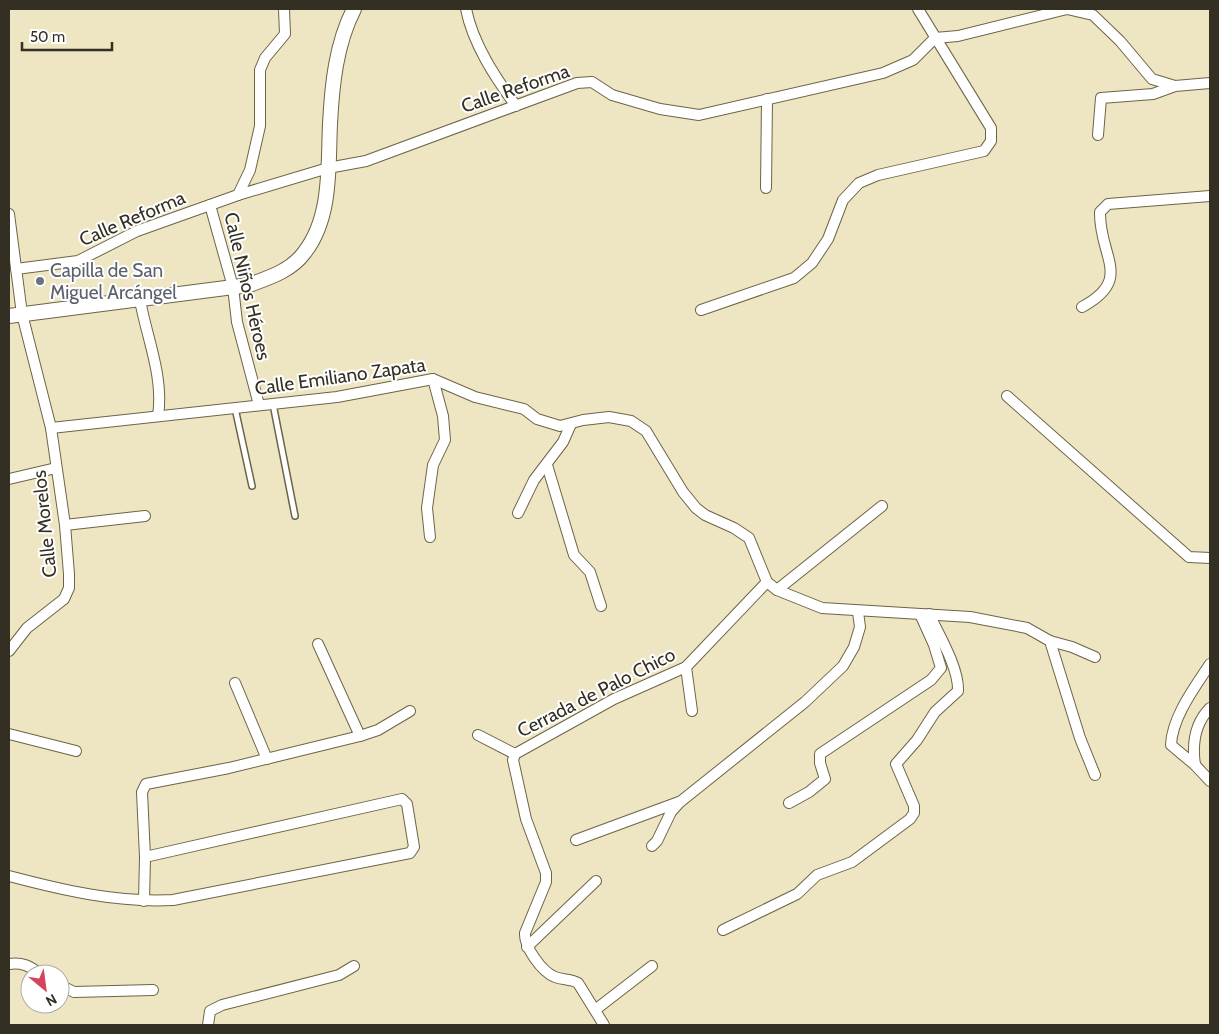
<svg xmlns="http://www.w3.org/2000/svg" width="1219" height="1034" viewBox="0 0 1219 1034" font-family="Cabin,sans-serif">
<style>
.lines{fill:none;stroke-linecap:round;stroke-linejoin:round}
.service-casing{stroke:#6c6446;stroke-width:8}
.minor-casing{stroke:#6c6446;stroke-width:12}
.secondary-casing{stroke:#6c6446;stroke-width:16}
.service{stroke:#fff;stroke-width:5}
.minor{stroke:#fff;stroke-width:10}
.secondary{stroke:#fff;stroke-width:14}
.worship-dot{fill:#6b7280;stroke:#fff;stroke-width:2}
.labels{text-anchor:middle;stroke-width:4;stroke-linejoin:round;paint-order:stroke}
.street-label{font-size:19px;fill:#332f22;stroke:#fff}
.worship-label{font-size:19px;fill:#5b616d;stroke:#fff;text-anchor:start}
</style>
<rect width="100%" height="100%" fill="#eee5c3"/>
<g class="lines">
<g class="service-casing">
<g id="service">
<polyline points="273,404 295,516"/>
<polyline points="235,408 252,486"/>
</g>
</g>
<g class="minor-casing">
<g id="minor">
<path d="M 466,9 C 473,44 495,77 516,106"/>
<polyline points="1098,135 1101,98 1153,94 1175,86 1210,83"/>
<polyline points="766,188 767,99"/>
<polyline points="238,195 250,170 260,126 260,70 265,58 285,34 284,9"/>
<polyline points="210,205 233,287 237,322 259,405"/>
<polyline points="9,214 22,314 51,428 65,525 69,574 69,588 64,599 27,628 9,651"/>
<polyline points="16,269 78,261 137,231 238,195 328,168 366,161 577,83 592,82 612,95 660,109 699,115 883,73 913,60 935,38 958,36 1067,9 1093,15 1120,41 1152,79 1175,86"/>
<path d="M 140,300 C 147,339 164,377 158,416"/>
<path d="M 1082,307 C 1134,279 1099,257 1100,212 L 1108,204 L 1210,196"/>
<polyline points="701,310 794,278 812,263 828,239 843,200 859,183 878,175 984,151 991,141 991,128 918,9"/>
<polyline points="1007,396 1189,557 1210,558"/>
<polyline points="51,428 337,397 433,379 475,397 524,409 537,419 560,426 583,420 609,417 631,421 646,431 683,492 696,508 705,515 734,528 749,538 767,582 777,590 822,608 970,617 1027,628 1050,641 1080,738 1095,775"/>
<polyline points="547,465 574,555 590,572 601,606"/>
<polyline points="9,479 56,468"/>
<polyline points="518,513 534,480 563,442 571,424"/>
<polyline points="65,525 145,516"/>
<polyline points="430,537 427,508 433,465 445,440 443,416 433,379"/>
<polyline points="777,590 882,506"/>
<polyline points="1050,641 1072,647 1095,657"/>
<polyline points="318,644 360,736"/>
<path d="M 1210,664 C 1195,687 1172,717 1171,745 L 1195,765 L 1210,781"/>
<polyline points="686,667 692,711"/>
<polyline points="235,683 267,759"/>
<polyline points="9,734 76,751"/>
<polyline points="478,735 515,754"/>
<path d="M 1195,765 C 1192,744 1195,723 1210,708"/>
<polyline points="789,803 809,792 825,779 820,763 820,754 931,680 941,668 934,645 920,614"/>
<polyline points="576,840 679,802"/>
<polyline points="652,846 657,841 671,812 680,802 805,702 843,666 854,647 860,627 858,612"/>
<path d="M 9,876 C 62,890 117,903 173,900 L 410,853 L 414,847 L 407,804 L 402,799 L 145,857"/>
<polyline points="144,901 145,857 142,792 146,784 229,768 360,736 378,730 410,711"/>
<path d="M 723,930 L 797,894 L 817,875 L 852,862 L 910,819 L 914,813 L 914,806 L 896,764 L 917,740 L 935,712 L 958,691 C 959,668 939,635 929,614"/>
<polyline points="527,947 596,881"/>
<path d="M 9,964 C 22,962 30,966 40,974"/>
<polyline points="60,985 74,992 153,990"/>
<polyline points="595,1010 652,966"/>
<polyline points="208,1025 210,1011 222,1005 339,975 354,966"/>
<path d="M 604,1025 L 578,983 C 571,979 563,980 555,977 C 542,972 524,947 525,933 L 546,882 L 546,873 L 526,819 L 513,760 L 515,754 L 614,699 L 686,667 L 767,582"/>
</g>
</g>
<g class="secondary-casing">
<path id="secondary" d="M 9,316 L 249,285 C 268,278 291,271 304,253 C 332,218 328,166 330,124 C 332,85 336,44 354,9"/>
</g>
<use href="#service" class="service"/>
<use href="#minor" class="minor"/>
<use href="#secondary" class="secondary"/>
</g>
<circle class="worship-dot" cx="40" cy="281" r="5"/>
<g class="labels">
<g class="street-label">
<text transform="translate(515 88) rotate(-19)" y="7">Calle Reforma</text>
<text transform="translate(132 218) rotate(-23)" y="7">Calle Reforma</text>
<text transform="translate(248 286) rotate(77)" y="7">Calle Niños Héroes</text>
<text transform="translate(340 376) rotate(-8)" y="7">Calle Emiliano Zapata</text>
<text transform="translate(44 524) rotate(-96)" y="7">Calle Morelos</text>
<text transform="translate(596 692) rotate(-27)" y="7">Cerrada de Palo Chico</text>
</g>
<g class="worship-label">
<text x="50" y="277">Capilla de San<tspan x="50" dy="22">Miguel Arcángel</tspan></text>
</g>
</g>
<rect width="1219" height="1034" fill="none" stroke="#332f22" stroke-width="20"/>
<g transform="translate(45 989) rotate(151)"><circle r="24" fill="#ffffff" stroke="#adaca7"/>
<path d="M0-4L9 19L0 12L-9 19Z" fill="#d4445f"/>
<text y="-8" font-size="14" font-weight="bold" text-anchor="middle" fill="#332f22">N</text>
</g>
<path d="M22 42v8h90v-8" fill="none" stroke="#332f22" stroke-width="2.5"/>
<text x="30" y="42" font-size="15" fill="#332f22" stroke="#ffffff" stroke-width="4" paint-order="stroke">50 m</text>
</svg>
